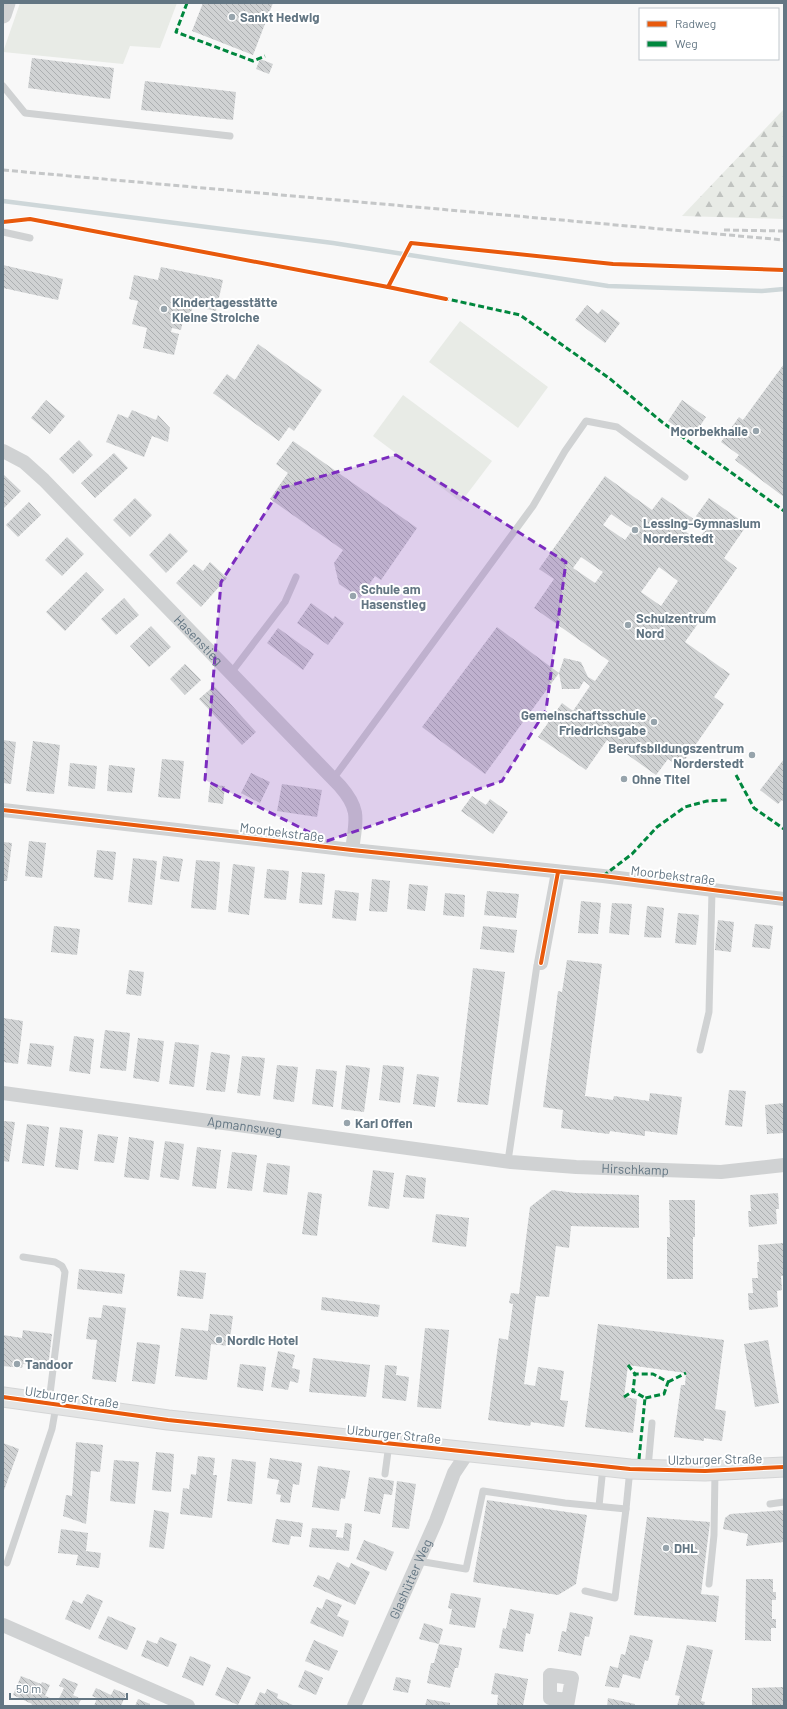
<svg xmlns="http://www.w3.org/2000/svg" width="787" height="1709" viewBox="0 0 787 1709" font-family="Barlow,sans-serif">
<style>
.green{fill:#e8ebe6}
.forest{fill:url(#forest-firs)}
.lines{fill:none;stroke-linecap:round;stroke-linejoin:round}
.stream{stroke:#ced7d9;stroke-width:4.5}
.building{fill:url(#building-back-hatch);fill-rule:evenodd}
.secondary-casing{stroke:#d4d5d6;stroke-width:21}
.service{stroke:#d0d2d3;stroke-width:7}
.minor{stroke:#d0d2d3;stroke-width:14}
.tertiary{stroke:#d0d2d3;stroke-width:17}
.secondary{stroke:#e3e4e4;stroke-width:19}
.rail{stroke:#c5c7c8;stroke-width:3;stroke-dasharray:6 3;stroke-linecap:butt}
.quiet{stroke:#00873e;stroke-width:3;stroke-dasharray:6 3;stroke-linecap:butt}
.cycleway-casing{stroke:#fff;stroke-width:6}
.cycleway{stroke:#e8590c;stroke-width:4}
.marked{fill:#7b2cbf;fill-opacity:0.2;stroke:#7b2cbf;stroke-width:3;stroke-dasharray:8 5;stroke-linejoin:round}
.poi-dot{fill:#97a4ac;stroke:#fff;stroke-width:1.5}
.labels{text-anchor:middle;stroke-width:4;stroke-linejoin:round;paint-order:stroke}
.poi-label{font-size:13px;font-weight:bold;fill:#637683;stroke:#fff;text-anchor:start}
.street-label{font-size:13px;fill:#637683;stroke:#fff}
</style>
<defs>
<pattern id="forest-firs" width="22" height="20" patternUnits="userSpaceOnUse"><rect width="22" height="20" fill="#e8ebe6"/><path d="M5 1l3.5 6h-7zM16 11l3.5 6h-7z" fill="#c0c3c0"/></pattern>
<pattern id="building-back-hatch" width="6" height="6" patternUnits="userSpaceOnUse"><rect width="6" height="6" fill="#d0d2d3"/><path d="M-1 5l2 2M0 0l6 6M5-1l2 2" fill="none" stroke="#acafb1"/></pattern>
</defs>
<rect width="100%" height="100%" fill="#f8f8f8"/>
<g class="green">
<polygon points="20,3 177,3 160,48 130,46 123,64 3,52"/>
<polygon points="460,321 548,387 518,428 429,362"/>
<polygon points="403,395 492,461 461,502 373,436"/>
</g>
<polygon class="forest" points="784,109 784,219 682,216"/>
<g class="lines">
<polyline class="stream" points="3,201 333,243 608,286 762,291 784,289"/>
</g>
<g class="building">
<polygon points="203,3 273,3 253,55 192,31"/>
<polygon points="32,58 114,68 110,99 28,88"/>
<polygon points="260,59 273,64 269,74 256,69"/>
<polygon points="145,81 236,92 233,120 141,110"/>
<polygon points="3,265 63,279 58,300 3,288"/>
<polygon points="161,267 223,280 216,311 193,306 189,322 183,320 181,330 172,328 171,332 179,334 174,355 143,348 147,328 132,324 138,301 129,299 134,275 158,280"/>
<polygon points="587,305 598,314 602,309 620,323 605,343 575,320"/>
<polygon points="258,344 322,390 294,431 289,427 279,441 213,393 227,374 235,380"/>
<polygon points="784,364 784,497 735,460 739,455 721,442 739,417 743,420"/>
<polygon points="46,400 65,416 50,434 31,418"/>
<polygon points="682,400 706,417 692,438 668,421"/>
<polygon points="132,410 156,420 158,415 170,428 168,442 152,436 144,457 106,442 118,414 128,418"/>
<polygon points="79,440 93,455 73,474 59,459"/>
<polygon points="293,441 417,528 381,580 375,576 360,598 339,584 334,563 343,550 270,499 288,473 276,464"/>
<polygon points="114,453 128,468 95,498 81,483"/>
<polygon points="3,474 21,491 3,509"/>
<path d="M 605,476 L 652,510 L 662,497 L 695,520 L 686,532 L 698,540 L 709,525 L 696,516 L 709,498 L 747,525 L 724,558 L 737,568 L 685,642 L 730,674 L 714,697 L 724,704 L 680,767 L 668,759 L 656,775 L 607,740 L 586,770 L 538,737 L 562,703 L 573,711 L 590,686 L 584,681 L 579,689 L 562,689 L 559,673 L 564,658 L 581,662 L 588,677 L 595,681 L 609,661 L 534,608 L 554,579 L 539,569 ZM 611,514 L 633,529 L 625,540 L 603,525 ZM 581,557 L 603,572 L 595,583 L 573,568 ZM 659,567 L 678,581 L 661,606 L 641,592 Z"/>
<polygon points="135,498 152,515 130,537 113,520"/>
<polygon points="29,502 41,515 18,537 6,525"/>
<polygon points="170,533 188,551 166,573 149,555"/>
<polygon points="67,537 84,554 62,576 45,560"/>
<polygon points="210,562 227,578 201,607 176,583 194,564 203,571"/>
<polygon points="86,572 104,590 65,631 46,612"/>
<polygon points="124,598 139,615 116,635 101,619"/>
<polygon points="311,603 333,619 335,616 344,623 328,645 297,623"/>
<polygon points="151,626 171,647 149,667 130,646"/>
<polygon points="497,627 559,673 485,774 422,727"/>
<polygon points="278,628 314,654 303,670 267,643"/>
<polygon points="185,664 201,680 185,695 170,679"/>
<polygon points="214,686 256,732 242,745 199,699"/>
<polygon points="3,740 16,742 11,784 3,783"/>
<polygon points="33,741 60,745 54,794 26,791"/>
<polygon points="162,759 184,761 180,799 158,797"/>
<polygon points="784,759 784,802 782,800 778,804 760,790"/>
<polygon points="70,763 97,766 95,789 68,786"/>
<polygon points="109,765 135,768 132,793 107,791"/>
<polygon points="251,773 270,782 260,803 241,793"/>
<polygon points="282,784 322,790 317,817 277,811"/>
<polygon points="210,785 225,786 223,804 208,802"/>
<polygon points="472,796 486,805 490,799 508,812 493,834 461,811"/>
<polygon points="29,841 46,843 42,878 25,876"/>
<polygon points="3,842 12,843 7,881 3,881"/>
<polygon points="97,850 116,852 113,880 94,877"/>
<polygon points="163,856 183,859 179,882 160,879"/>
<polygon points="133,858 157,861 152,905 128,902"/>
<polygon points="196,860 220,862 216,910 191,908"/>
<polygon points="233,864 255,867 249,915 228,912"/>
<polygon points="267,869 289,871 286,900 264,898"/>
<polygon points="302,872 325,874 322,905 299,903"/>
<polygon points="372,879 390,881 387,912 369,911"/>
<polygon points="409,884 428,886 425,911 407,909"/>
<polygon points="335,890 359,893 356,921 332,918"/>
<polygon points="487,891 519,894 516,918 484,915"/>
<polygon points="445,893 465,895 464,917 443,915"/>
<polygon points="581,901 601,903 598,934 578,933"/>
<polygon points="612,903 632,904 629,935 609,933"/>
<polygon points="647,906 664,908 661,938 644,937"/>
<polygon points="678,913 699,915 696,945 675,943"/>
<polygon points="718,920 734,922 731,952 715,950"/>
<polygon points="755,924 773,926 770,949 752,947"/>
<polygon points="54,926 80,929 77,955 51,952"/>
<polygon points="483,926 517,930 514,953 480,949"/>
<polygon points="567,960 602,964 585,1096 613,1100 614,1096 649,1101 650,1093 682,1097 677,1135 645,1131 645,1136 610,1131 609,1134 561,1128 563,1110 543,1107 558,991 562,992"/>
<polygon points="473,968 505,972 488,1105 457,1102"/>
<polygon points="129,970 144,972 141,996 126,994"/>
<polygon points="3,1018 23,1021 18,1064 3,1062"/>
<polygon points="105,1030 130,1033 126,1071 100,1068"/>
<polygon points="74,1036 94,1039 90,1074 69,1071"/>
<polygon points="138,1038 164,1041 159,1082 133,1078"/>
<polygon points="175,1042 199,1045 194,1087 169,1084"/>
<polygon points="30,1043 54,1046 51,1067 27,1064"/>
<polygon points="211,1052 230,1055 225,1092 206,1090"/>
<polygon points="242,1056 265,1058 260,1096 237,1093"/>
<polygon points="277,1065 298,1067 294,1102 273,1099"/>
<polygon points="346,1065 370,1068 364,1112 341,1109"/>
<polygon points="383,1065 404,1067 400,1103 379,1100"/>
<polygon points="316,1069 337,1071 333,1107 312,1104"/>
<polygon points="417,1074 439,1077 435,1107 413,1104"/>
<polygon points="729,1090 746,1091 742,1127 725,1125"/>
<polygon points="784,1103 784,1133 767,1134 765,1105"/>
<polygon points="3,1121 15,1122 9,1162 3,1161"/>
<polygon points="27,1124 49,1127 44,1166 22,1163"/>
<polygon points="60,1127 83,1130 78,1170 55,1167"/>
<polygon points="98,1134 118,1137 114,1163 94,1161"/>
<polygon points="129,1137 154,1141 149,1180 124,1177"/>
<polygon points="165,1141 184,1144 179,1180 160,1177"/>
<polygon points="197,1147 221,1150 216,1189 192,1186"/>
<polygon points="232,1152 257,1155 252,1191 227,1188"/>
<polygon points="267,1163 290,1166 287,1195 263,1192"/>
<polygon points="373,1170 394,1173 389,1209 368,1206"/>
<polygon points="406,1175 426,1178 424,1199 403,1197"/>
<polygon points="552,1190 575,1193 639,1195 639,1228 571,1226 569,1248 556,1246 549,1297 536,1296 524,1384 535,1386 538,1367 564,1371 560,1400 568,1401 564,1427 531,1422 530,1426 488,1420 499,1338 508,1340 513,1304 509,1303 511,1293 519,1294 530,1207"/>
<polygon points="308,1192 322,1194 317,1236 302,1234"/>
<polygon points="778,1193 779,1209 776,1209 777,1224 749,1227 748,1211 751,1211 750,1195"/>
<polygon points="669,1200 695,1200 695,1237 693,1237 693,1279 667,1279 667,1237 670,1237"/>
<polygon points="436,1214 469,1218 466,1247 432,1242"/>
<polygon points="784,1243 784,1276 781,1276 782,1290 777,1291 778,1307 749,1310 748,1293 753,1293 752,1278 758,1278 757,1262 759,1262 758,1245"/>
<polygon points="79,1269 125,1274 122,1294 77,1289"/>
<polygon points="180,1270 206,1273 203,1299 177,1296"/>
<polygon points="322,1297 380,1305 378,1317 321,1310"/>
<polygon points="103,1305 126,1308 116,1382 92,1379 97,1340 86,1339 89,1317 101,1318"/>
<polygon points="210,1314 233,1316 229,1346 211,1344 207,1380 175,1376 181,1328 208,1331"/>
<polygon points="598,1324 724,1340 715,1409 726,1411 722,1441 704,1438 704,1441 674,1437 681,1385 685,1385 686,1373 628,1365 624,1397 637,1399 633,1433 585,1427"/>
<polygon points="425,1328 449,1330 441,1409 417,1407"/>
<polygon points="23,1330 52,1334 48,1367 23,1364 22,1368 3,1366 3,1335 22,1338"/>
<polygon points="768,1340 779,1403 755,1407 744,1344"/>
<polygon points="137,1342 160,1345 155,1384 132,1381"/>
<polygon points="278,1351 295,1355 292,1368 300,1370 298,1383 290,1381 288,1390 271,1387"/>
<polygon points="313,1358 370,1365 366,1397 309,1392"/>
<polygon points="240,1364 266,1367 263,1391 237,1387"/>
<polygon points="385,1365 397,1366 396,1375 409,1377 406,1401 382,1398"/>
<polygon points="76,1442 103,1445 100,1472 91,1471 86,1524 63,1516 66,1495 72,1496"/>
<polygon points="3,1443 19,1449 3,1493"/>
<polygon points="156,1452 174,1454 171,1492 152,1490"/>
<polygon points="198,1456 215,1458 213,1475 217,1475 212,1518 180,1514 183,1488 189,1489 191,1474 196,1475"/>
<polygon points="270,1458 302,1463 299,1485 293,1484 290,1503 280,1502 281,1495 276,1494 279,1480 267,1478"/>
<polygon points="232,1459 256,1462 252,1504 227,1501"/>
<polygon points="114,1460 139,1462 135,1504 110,1501"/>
<polygon points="318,1466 350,1471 345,1499 341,1498 339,1511 312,1507"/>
<polygon points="369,1477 394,1481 392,1495 384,1494 380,1514 364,1511"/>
<polygon points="397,1481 416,1484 409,1529 392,1527"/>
<polygon points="487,1500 587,1515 576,1584 558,1595 473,1582"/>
<polygon points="154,1510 169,1513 164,1549 149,1547"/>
<polygon points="784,1510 784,1542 746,1546 748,1534 723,1529 725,1518 730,1514"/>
<polygon points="647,1517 710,1522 701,1594 719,1596 716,1622 634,1615"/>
<polygon points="276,1519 303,1523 301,1537 291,1536 289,1545 272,1542"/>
<polygon points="345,1523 352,1524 349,1551 309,1547 312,1528 337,1530 336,1537 343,1538"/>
<polygon points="61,1529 88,1533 86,1551 101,1553 99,1568 76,1565 78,1555 58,1553"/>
<polygon points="364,1540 394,1552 386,1571 356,1559"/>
<polygon points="337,1562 349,1568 351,1563 370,1572 355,1605 313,1586 318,1575 329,1580"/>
<polygon points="746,1579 773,1579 773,1592 776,1592 776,1600 772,1600 772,1619 776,1619 776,1628 771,1628 771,1641 745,1640"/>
<polygon points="451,1593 481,1598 475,1628 449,1624 452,1609 448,1608"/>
<polygon points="87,1594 103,1601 90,1630 65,1619 73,1600 82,1604"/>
<polygon points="326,1599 342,1605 337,1616 349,1621 343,1637 310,1623 317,1607 322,1609"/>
<polygon points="510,1609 534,1614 530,1634 526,1633 523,1652 499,1648 503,1628 506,1629"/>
<polygon points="570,1612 593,1617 589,1637 585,1636 581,1656 558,1651 562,1631 566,1632"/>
<polygon points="108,1616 136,1628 127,1650 98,1638"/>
<polygon points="424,1623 443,1629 439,1644 462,1648 458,1668 455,1668 450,1688 427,1683 431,1663 434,1663 439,1644 419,1639"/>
<polygon points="630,1635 653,1640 648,1661 645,1660 640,1679 623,1674 619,1688 605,1686 610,1666 618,1668 621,1654 625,1655"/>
<polygon points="160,1637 177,1644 168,1667 141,1656 147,1640 157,1644"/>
<polygon points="314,1640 338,1651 329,1671 305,1661"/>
<polygon points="687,1645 713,1650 701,1701 705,1702 704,1706 677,1706 680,1696 675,1695"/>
<polygon points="190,1656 211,1665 203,1686 182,1677"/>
<polygon points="227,1667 251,1677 238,1705 215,1695"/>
<polygon points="305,1670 323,1678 316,1695 298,1687"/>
<polygon points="495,1673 528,1679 523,1706 497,1706 498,1695 491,1694"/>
<polygon points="21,1676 41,1684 42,1682 50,1685 45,1696 58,1701 64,1688 59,1686 63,1678 78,1684 73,1695 81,1699 78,1706 31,1706 32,1704 13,1695"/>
<polygon points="396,1677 411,1680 408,1693 393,1690"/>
<polygon points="784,1687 784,1706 752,1706 752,1688"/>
<polygon points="96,1688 111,1695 114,1689 126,1694 121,1706 94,1706 97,1698 92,1696"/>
<polygon points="267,1689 278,1694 277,1698 295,1706 254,1706 260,1692 265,1694"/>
<polygon points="608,1698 635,1704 635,1706 607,1706"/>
<polygon points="138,1699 150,1704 150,1706 135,1706"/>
<polygon points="427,1699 450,1703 450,1706 425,1706"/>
</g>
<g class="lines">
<g class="secondary-casing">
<polyline id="secondary" points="3,1397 168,1420 630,1469 705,1471 784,1467"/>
</g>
<g class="service">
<polyline points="3,86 25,113 230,136"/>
<polyline points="3,232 30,238"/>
<polyline points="231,673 285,602 296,577"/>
<polyline points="333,779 533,506 565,451 586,421 617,427 685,477"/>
<polyline points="700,1050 709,1012 712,891"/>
<polyline points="508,1161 537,965 541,963"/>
<polyline points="23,1257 55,1262 62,1266 65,1272 49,1402"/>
<polyline points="648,1468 652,1423"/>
<polyline points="385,1474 389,1444"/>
<polyline points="770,1504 784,1502"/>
<polyline points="599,1506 603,1467"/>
<polyline points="418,1561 466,1569 483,1491 565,1503 626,1509 630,1469"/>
<polyline points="7,1563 52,1429 56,1406"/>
<polyline points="709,1584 714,1535 715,1472"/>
<polyline points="585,1591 615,1598 626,1509"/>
</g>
<g class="minor">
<path id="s1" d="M 3,451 L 24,462 L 44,480 L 340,786 C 361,810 356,820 352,850"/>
<polyline points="3,810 352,850 603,876 784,899"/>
<polyline points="541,963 558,872"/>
<path id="s2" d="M 3,1093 L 511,1162 L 576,1167 L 721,1172 L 784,1165"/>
<polyline points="3,1625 188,1706"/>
<path id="s3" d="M 354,1706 L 436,1521 L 454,1473 L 468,1452"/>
<polyline points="567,1706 572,1678 550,1675 550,1698 568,1700"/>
</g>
<polyline class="tertiary" points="3,15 7,3"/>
<use href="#secondary" class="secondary"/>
<g class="rail">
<polyline points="3,170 784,240"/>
<polyline points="724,230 784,231"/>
</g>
<g class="quiet">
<polyline points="187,3 176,32 253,61 265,56"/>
<polyline points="443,298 520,315 609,378 662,422 784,511"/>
<polyline points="736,775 754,808 784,829"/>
<polyline points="603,876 632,854 657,827 685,807 707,801 727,800"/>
<polyline points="628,1365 635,1374"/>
<polyline points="668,1382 686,1373"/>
<polyline points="624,1397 633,1391"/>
<polyline points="639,1459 645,1398 633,1391 635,1374 653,1374 668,1382 664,1394 645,1398"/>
</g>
<g class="cycleway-casing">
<g id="cycleway">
<polyline points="3,222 30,219 388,287 446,299"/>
<polyline points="388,287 411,243 613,264 784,270"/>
<polyline points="3,810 352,850 603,876 784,899"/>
<polyline points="541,963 558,872"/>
<polyline points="3,1397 168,1420 630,1469 705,1471 784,1467"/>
</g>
</g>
<use href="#cycleway" class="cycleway"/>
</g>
<path class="marked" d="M 396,455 L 566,562 L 546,710 L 502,781 L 327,841 L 205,780 L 221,582 L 281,488 Z"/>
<g class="poi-dot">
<circle cx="232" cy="17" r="4"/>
<circle cx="164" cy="309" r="4"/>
<circle cx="756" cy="431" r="4"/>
<circle cx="635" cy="530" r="4"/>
<circle cx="353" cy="596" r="4"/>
<circle cx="628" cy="625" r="4"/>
<circle cx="654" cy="722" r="4"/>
<circle cx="752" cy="755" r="4"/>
<circle cx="624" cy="779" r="4"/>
<circle cx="347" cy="1123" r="4"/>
<circle cx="219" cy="1340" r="4"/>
<circle cx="17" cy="1364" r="4"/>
<circle cx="666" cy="1548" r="4"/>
</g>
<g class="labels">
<g class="poi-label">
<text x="240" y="22">Sankt Hedwig</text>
<text x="172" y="307">Kindertagesstätte<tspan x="172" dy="15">Kleine Strolche</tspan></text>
<text x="748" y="436" text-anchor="end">Moorbekhalle</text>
<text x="643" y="528">Lessing-Gymnasium<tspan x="643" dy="15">Norderstedt</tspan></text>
<text x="361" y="594">Schule am<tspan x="361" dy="15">Hasenstieg</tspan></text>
<text x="636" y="623">Schulzentrum<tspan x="636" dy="15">Nord</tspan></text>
<text x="646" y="720" text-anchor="end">Gemeinschaftsschule<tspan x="646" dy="15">Friedrichsgabe</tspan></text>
<text x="744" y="753" text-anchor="end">Berufsbildungszentrum<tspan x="744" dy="15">Norderstedt</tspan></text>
<text x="632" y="784">Ohne Titel</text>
<text x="355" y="1128">Karl Offen</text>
<text x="227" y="1345">Nordic Hotel</text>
<text x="25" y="1369">Tandoor</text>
<text x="674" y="1553">DHL</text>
</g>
<g class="street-label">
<text dy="5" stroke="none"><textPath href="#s1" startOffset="273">Hasenstieg</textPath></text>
<text transform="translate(282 832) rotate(7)" y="5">Moorbekstraße</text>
<text transform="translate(673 875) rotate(7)" y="5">Moorbekstraße</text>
<text dy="5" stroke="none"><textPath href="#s2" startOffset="244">Apmannsweg</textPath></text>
<text dy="5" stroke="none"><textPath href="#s2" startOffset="637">Hirschkamp</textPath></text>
<text transform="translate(72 1397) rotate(8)" y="5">Ulzburger Straße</text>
<text transform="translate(394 1434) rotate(6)" y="5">Ulzburger Straße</text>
<text transform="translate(715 1459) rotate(-1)" y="5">Ulzburger Straße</text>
<text dy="5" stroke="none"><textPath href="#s3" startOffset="139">Glashütter Weg</textPath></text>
</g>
</g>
<rect width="787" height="1709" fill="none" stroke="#637683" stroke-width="8"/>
<rect x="639" y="8" width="140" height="52" fill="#ffffff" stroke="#c1c8cd"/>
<rect x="647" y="21" width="20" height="6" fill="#e8590c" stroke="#c1c8cd"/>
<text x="675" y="28" font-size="12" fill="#637683">Radweg</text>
<rect x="647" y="41" width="20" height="6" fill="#00873e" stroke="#c1c8cd"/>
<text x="675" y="48" font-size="12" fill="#637683">Weg</text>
<path d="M10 1693v6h117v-6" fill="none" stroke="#637683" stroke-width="2"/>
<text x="16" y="1693" font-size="12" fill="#637683" stroke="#ffffff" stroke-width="3" paint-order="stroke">50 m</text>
</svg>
